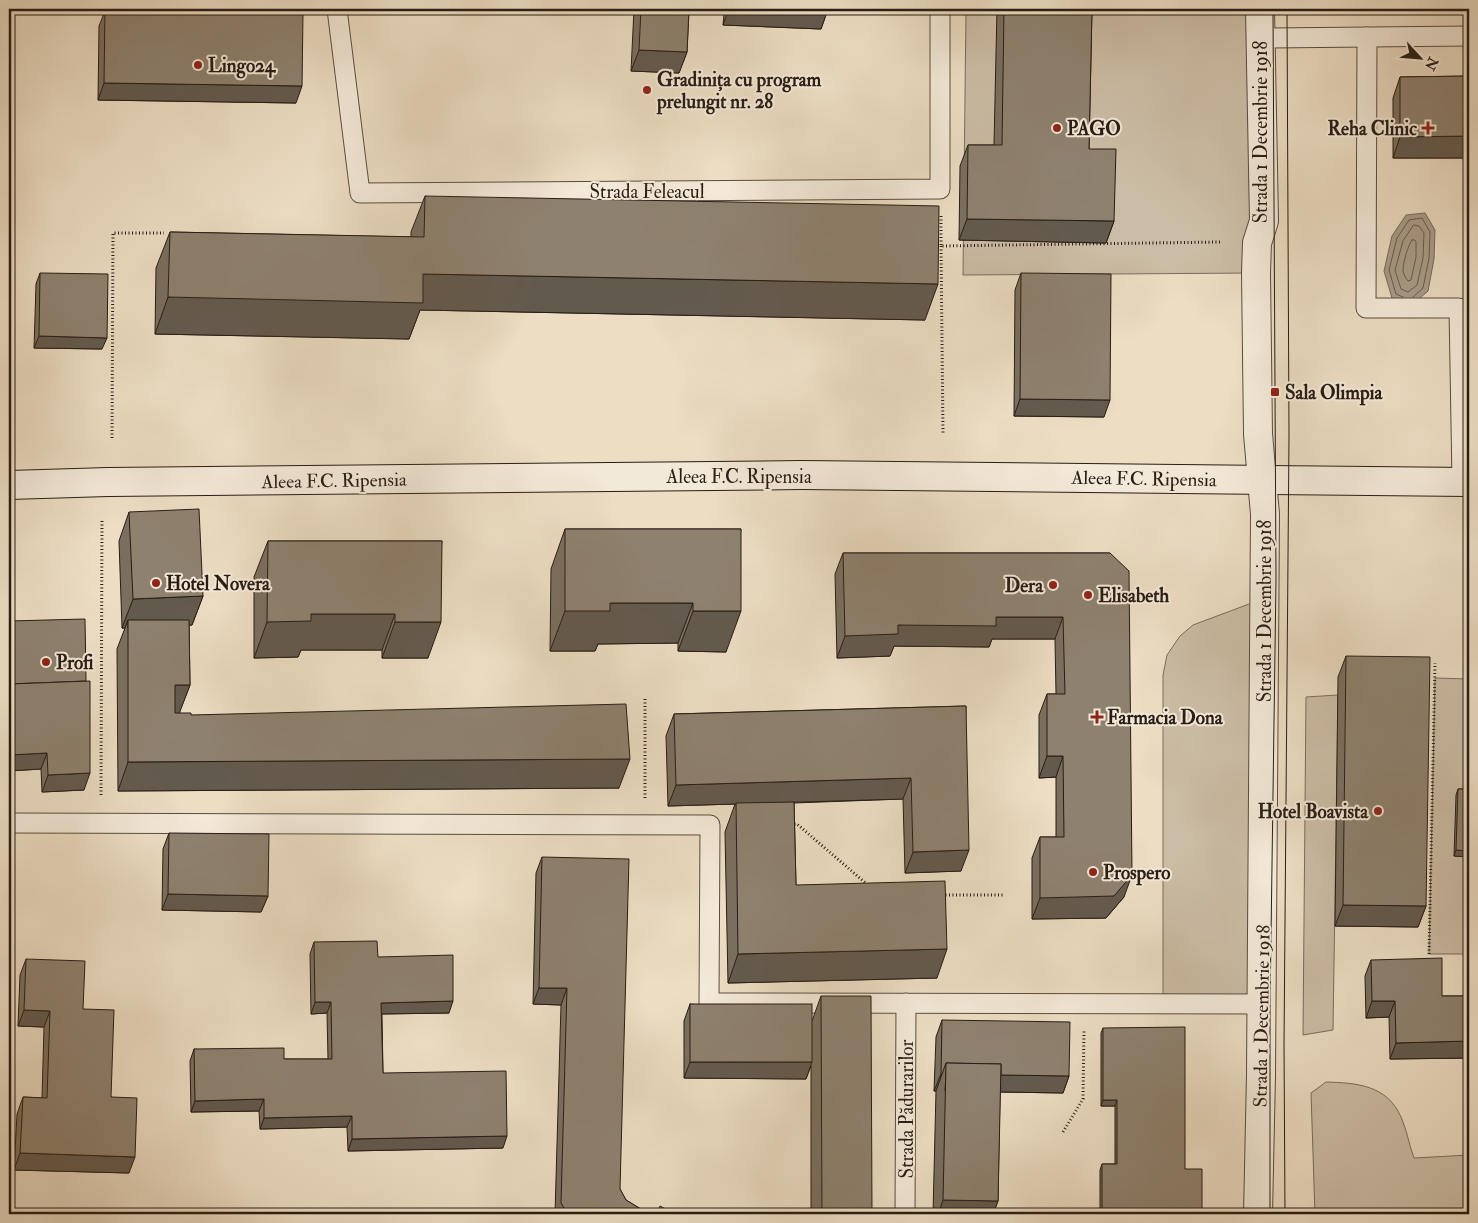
<svg xmlns="http://www.w3.org/2000/svg" width="1478" height="1223" viewBox="0 0 1478 1223" font-family="'IM FELL Double Pica',serif">
<style>
.green{fill:#cbbca5;stroke:#7a6c5d}
.water{fill:#a99c88;stroke:#75695a}
.lines{fill:none;stroke-linecap:round;stroke-linejoin:round}
.shore{stroke:#685c4e;stroke-width:1}
.service-casing{stroke:#594d40;stroke-width:21}
.minor-casing{stroke:#594d40;stroke-width:30}
.secondary-casing{stroke:#281d15;stroke-width:30}
.path{stroke:#281d15;stroke-width:3;stroke-dasharray:1 2.5;stroke-linecap:butt}
.service{stroke:#f3e9d8;stroke-width:19}
.minor{stroke:#f3e9d8;stroke-width:28}
.secondary{stroke:#f3e9d8;stroke-width:28}
.tram{stroke:#281d15;stroke-width:1}
.wall{fill:#7a6f5f;stroke:#281d15}
.shaded-wall{fill:#635a4e;stroke:#281d15}
.building{fill:#8e816f;stroke:#281d15}
.poi-dot{fill:#8f2418;stroke:#f3e9d8;stroke-width:2}
.labels{text-anchor:middle;stroke-width:4;stroke-linejoin:round;paint-order:stroke}
.poi-label{font-size:19px;font-weight:bold;fill:#281d15;stroke:#f3e9d8;text-anchor:start}
.street-label{font-size:19px;fill:#281d15;stroke:#f3e9d8}
</style>
<rect width="100%" height="100%" fill="#ecddc3"/>
<filter id="stains"><feTurbulence type="fractalNoise" baseFrequency=".004" numOctaves="4"/><feColorMatrix values="0 0 0 0 .2 0 0 0 0 .09 0 0 0 0 .02 0 0 0 .5 -.17"/></filter>
<radialGradient id="worn" r=".72"><stop offset=".6" stop-color="#630" stop-opacity="0"/><stop offset="1" stop-color="#630" stop-opacity=".3"/></radialGradient>
<g class="green">
<polygon points="966,9 1257,9 1256,273 963,275"/>
<polygon points="1265,598 1261,1004 1163,1004 1163,675 1167,655 1180,636 1193,625"/>
<polygon points="1435,678 1469,679 1469,954 1429,954"/>
<polygon points="1338,695 1333,1030 1303,1035 1306,697"/>
<path d="M 1326,1082 C 1357,1083 1387,1085 1401,1117 C 1407,1130 1409,1145 1414,1158 L 1469,1155 L 1469,1214 L 1315,1214 L 1311,1093 Z"/>
</g>
<polygon class="water" points="1425,213 1435,230 1434,259 1428,291 1411,306 1392,298 1384,271 1392,236 1406,215"/>
<g class="lines">
<g class="shore">
<polygon points="1414,225 1419,226 1424,233 1423,258 1417,285 1408,292 1401,289 1395,270 1403,241"/>
<path d="M 1412,240 L 1415,240 L 1416,242 L 1416,257 L 1411,280 L 1408,281 C 1406,278 1403,274 1403,270 C 1403,263 1408,245 1412,240 Z"/>
<polyline points="1403,297 1396,294 1389,270 1397,238 1409,220 1422,218 1430,232 1429,258 1423,288 1413,297"/>
</g>
<g class="service-casing">
<g id="service">
<polyline points="337,9 360,193 940,189 940,9"/>
<polyline points="1367,37 1366,308 1459,308 1462,482"/>
<polyline points="1261,38 1469,36"/>
<polyline points="9,823 710,825 709,1003 1261,1004"/>
<polyline points="905,1214 906,1003"/>
</g>
</g>
<g class="minor-casing">
<polyline id="minor" points="1258,1214 1261,1075 1265,514 1258,434 1256,273 1257,243 1264,221 1260,9"/>
</g>
<g class="secondary-casing">
<polyline id="secondary" points="9,485 108,482 802,475 1469,482"/>
</g>
<g class="path">
<polyline points="941,216 941,246 1220,242"/>
<polyline points="941,246 943,433"/>
<polyline points="112,438 113,233 164,233"/>
<polyline points="101,795 102,520"/>
<polyline points="645,798 645,699"/>
<polyline points="791,824 797,824 869,886"/>
<polyline points="942,895 1003,895"/>
<polyline points="1429,954 1435,663"/>
<polyline points="1063,1132 1083,1099 1084,1031"/>
</g>
<use href="#service" class="service"/>
<use href="#minor" class="minor"/>
<use href="#secondary" class="secondary"/>
<g class="tram">
<polyline points="1270,1214 1270,1008 1276,579 1273,9"/>
<polyline points="1285,1214 1284,1045 1289,436 1287,9"/>
</g>
</g>
<g class="wall">
<polygon points="104,9 165,9 153,10 296,103 98,100 99,26 105,11"/>
<polygon points="634,9 828,9 821,29 723,25 724,13 689,11 687,52 679,73 631,71"/>
<polygon points="997,9 1092,9 1089,149 1114,221 1106,243 959,240 960,166 968,145 994,145"/>
<polygon points="1469,76 1469,158 1393,158 1393,98 1400,77"/>
<polygon points="1469,175 1469,323 1468,323 1468,180"/>
<polygon points="425,196 925,320 420,310 409,339 155,334 156,268 170,232 411,237 411,232"/>
<polygon points="40,273 102,349 34,348 36,284"/>
<polygon points="1021,273 1104,417 1014,416 1015,290"/>
<polygon points="129,512 203,596 192,625 189,625 190,685 179,713 619,788 118,791 117,649 125,628 122,628 119,541"/>
<polygon points="565,529 741,529 726,652 678,651 678,643 598,644 595,651 550,651 551,569"/>
<polygon points="268,541 442,541 428,658 382,658 382,650 301,650 298,657 254,658 254,577"/>
<polygon points="843,553 1110,553 1124,897 1106,918 1032,919 1032,858 1040,837 1056,837 1056,777 1039,778 1039,715 1047,694 1056,694 1055,639 992,639 989,647 894,646 890,656 837,658 835,574"/>
<polygon points="9,621 84,790 42,792 41,769 9,771"/>
<polygon points="1346,656 1426,906 1418,927 1335,926 1338,677"/>
<polygon points="966,706 961,871 905,873 903,799 794,803 796,885 937,978 728,983 725,832 735,804 668,806 666,736 674,714"/>
<polygon points="1458,789 1469,789 1469,857 1454,856 1456,795"/>
<polygon points="169,833 268,896 261,912 162,910 163,849"/>
<polygon points="542,857 620,1189 626,1200 649,1214 555,1214 561,1005 533,1004 536,873"/>
<polygon points="314,942 378,957 449,1013 382,1014 383,1073 503,1148 348,1151 347,1127 260,1129 259,1111 191,1112 190,1061 194,1049 284,1059 328,1059 327,1013 311,1014 310,954"/>
<polygon points="26,959 83,1009 111,1097 129,1173 14,1170 17,1114 23,1097 42,1098 44,1027 18,1026 20,975"/>
<polygon points="1371,960 1442,996 1469,996 1469,1058 1390,1059 1389,1017 1366,1018 1365,976"/>
<polygon points="821,996 872,1214 811,1214 811,1066 806,1079 684,1078 684,1021 690,1004 812,1021"/>
<polygon points="942,1020 1069,1076 1063,1093 1000,1092 998,1201 993,1214 933,1214 936,1091 934,1091 936,1037"/>
<polygon points="1103,1028 1185,1169 1202,1214 1100,1214 1100,1170 1102,1164 1115,1164 1115,1106 1101,1106 1101,1033"/>
</g>
<g class="shaded-wall">
<polygon points="109,9 165,9 106,17"/>
<polygon points="683,9 725,9 724,13 682,11"/>
<polygon points="729,9 828,9 821,29 723,25"/>
<polygon points="639,50 687,52 679,73 631,71"/>
<polygon points="104,83 302,86 296,103 98,100"/>
<polygon points="1469,136 1469,158 1393,158 1400,137"/>
<polygon points="967,219 1114,221 1106,243 959,240"/>
<polygon points="423,274 938,284 925,320 420,310 409,339 155,334 168,297"/>
<polygon points="39,336 107,338 102,349 34,348"/>
<polygon points="1020,399 1110,400 1104,417 1014,416"/>
<polygon points="203,596 192,625 128,628 128,620 125,628 122,628 133,599"/>
<polygon points="610,603 693,603 678,643 598,644 595,651 550,651 565,611"/>
<polygon points="693,611 741,611 726,652 678,651"/>
<polygon points="311,614 395,614 382,650 301,650 298,657 254,658 267,622"/>
<polygon points="996,617 1063,617 1055,639 992,639 989,647 894,646 890,656 837,658 845,636 898,625"/>
<polygon points="395,622 441,622 428,658 382,658"/>
<polygon points="175,685 190,685 179,714 164,714"/>
<polygon points="47,753 41,769 9,771 9,755"/>
<polygon points="1047,756 1063,756 1056,777 1039,778"/>
<polygon points="630,759 619,788 118,791 128,762"/>
<polygon points="90,773 84,790 42,792 48,775"/>
<polygon points="911,778 903,799 668,806 676,785"/>
<polygon points="969,850 961,871 905,873 913,852"/>
<polygon points="1456,850 1469,851 1469,857 1454,856"/>
<polygon points="1132,875 1124,897 1106,918 1032,919 1040,898"/>
<polygon points="168,894 268,896 261,912 162,910"/>
<polygon points="1343,905 1426,906 1418,927 1335,926"/>
<polygon points="947,949 937,978 728,983 738,954"/>
<polygon points="539,988 567,988 561,1005 533,1004"/>
<polygon points="453,1001 449,1013 377,1014 381,1003"/>
<polygon points="1372,1001 1395,1001 1389,1017 1366,1018"/>
<polygon points="315,1002 331,1002 327,1013 311,1014"/>
<polygon points="24,1010 50,1011 44,1027 18,1026"/>
<polygon points="1469,1041 1469,1058 1390,1059 1396,1043"/>
<polygon points="690,1062 812,1062 806,1079 684,1078"/>
<polygon points="941,1074 942,1074 936,1091 934,1091"/>
<polygon points="946,1074 1069,1076 1063,1093 945,1091"/>
<polygon points="264,1099 259,1111 191,1112 195,1101"/>
<polygon points="1103,1100 1117,1100 1115,1106 1101,1106"/>
<polygon points="352,1116 347,1127 260,1129 264,1118"/>
<polygon points="507,1136 503,1148 348,1151 352,1139"/>
<polygon points="20,1153 135,1157 129,1173 14,1170"/>
<polygon points="943,1200 998,1201 993,1214 938,1214"/>
</g>
<g class="building">
<polygon points="641,9 689,9 687,52 639,50"/>
<polygon points="1004,9 1092,9 1089,149 1116,149 1114,221 967,219 968,145 1002,145"/>
<polygon points="105,10 303,13 302,86 104,83"/>
<polygon points="1469,76 1469,136 1400,137 1400,77"/>
<polygon points="425,196 939,206 938,284 423,274 423,303 168,297 170,232 424,237"/>
<polygon points="40,273 108,274 107,338 39,336"/>
<polygon points="1021,273 1111,274 1110,400 1020,399"/>
<polygon points="199,509 203,596 133,599 129,512"/>
<polygon points="565,529 741,529 741,611 693,611 693,603 610,603 610,611 565,611"/>
<polygon points="268,541 442,541 441,622 395,622 395,614 311,614 311,621 267,622"/>
<polygon points="843,553 1110,553 1129,571 1132,875 1114,896 1040,898 1040,837 1064,837 1063,756 1047,756 1047,694 1065,694 1063,617 996,617 996,626 898,625 898,634 845,636"/>
<polygon points="85,619 86,681 9,684 9,621"/>
<polygon points="128,620 189,620 190,685 175,685 175,713 191,713 191,715 626,704 630,759 128,762"/>
<polygon points="1346,656 1430,657 1426,906 1343,905"/>
<polygon points="90,681 90,773 48,775 47,753 9,755 9,684"/>
<polygon points="966,706 969,850 913,852 911,778 676,785 674,714"/>
<polygon points="1458,789 1469,789 1469,851 1456,850"/>
<polygon points="794,802 796,885 945,881 947,949 738,954 736,803"/>
<polygon points="169,833 269,834 268,896 168,894"/>
<polygon points="542,857 629,859 620,1189 626,1200 649,1214 568,1214 561,1203 567,988 539,988"/>
<polygon points="377,941 378,957 453,955 453,1001 381,1003 383,1073 506,1071 507,1136 352,1139 352,1116 264,1118 264,1099 195,1101 194,1049 284,1048 284,1059 332,1059 331,1002 315,1002 314,942"/>
<polygon points="1442,958 1442,996 1469,996 1469,1041 1396,1043 1395,1001 1372,1001 1371,960"/>
<polygon points="26,959 85,961 83,1009 114,1010 111,1097 137,1098 135,1157 20,1153 23,1097 47,1098 50,1011 24,1010"/>
<polygon points="821,996 871,996 872,1214 822,1214"/>
<rect x="690" y="1004" width="122" height="58"/>
<polygon points="942,1020 1070,1022 1069,1076 1001,1075 1001,1064 946,1063 942,1074 941,1074"/>
<polygon points="1185,1027 1185,1169 1202,1169 1202,1214 1102,1214 1102,1164 1117,1164 1117,1100 1103,1100 1103,1028"/>
<polygon points="946,1063 1001,1064 998,1201 943,1200"/>
<polygon points="660,1206 675,1214 656,1214"/>
</g>
<g class="poi-dot">
<circle cx="198" cy="65" r="5"/>
<circle cx="647" cy="90" r="5"/>
<circle cx="1057" cy="128" r="5"/>
<path d="M1425.5 120.5h5v5h5v5h-5v5h-5v-5h-5v-5h5z"/>
<rect x="1270" y="387" width="10" height="10" rx="2.5"/>
<circle cx="156" cy="583" r="5"/>
<circle cx="1053" cy="585" r="5"/>
<circle cx="1088" cy="595" r="5"/>
<circle cx="46" cy="662" r="5"/>
<path d="M1094.5 709.5h5v5h5v5h-5v5h-5v-5h-5v-5h5z"/>
<circle cx="1378" cy="811" r="5"/>
<circle cx="1093" cy="872" r="5"/>
</g>
<g class="labels">
<g class="poi-label">
<text x="208" y="72">Lingo24</text>
<text x="657" y="86">Gradinița cu program<tspan x="657" dy="22">prelungit nr. 28</tspan></text>
<text x="1067" y="135">PAGO</text>
<text x="1417" y="135" text-anchor="end">Reha Clinic</text>
<text x="1285" y="399">Sala Olimpia</text>
<text x="166" y="590">Hotel Novera</text>
<text x="1043" y="592" text-anchor="end">Dera</text>
<text x="1098" y="602">Elisabeth</text>
<text x="56" y="669">Profi</text>
<text x="1107" y="724">Farmacia Dona</text>
<text x="1368" y="818" text-anchor="end">Hotel Boavista</text>
<text x="1103" y="879">Prospero</text>
</g>
<g class="street-label">
<text transform="translate(1260 132) rotate(-90)" y="7">Strada 1 Decembrie 1918</text>
<text x="647" y="198">Strada Feleacul</text>
<text x="739" y="483">Aleea F.C. Ripensia</text>
<text transform="translate(1144 478) rotate(1)" y="7">Aleea F.C. Ripensia</text>
<text transform="translate(334 480) rotate(-1)" y="7">Aleea F.C. Ripensia</text>
<text transform="translate(1264 611) rotate(-90)" y="7">Strada 1 Decembrie 1918</text>
<text transform="translate(1261 1016) rotate(-89)" y="7">Strada 1 Decembrie 1918</text>
<text transform="translate(906 1109) rotate(-90)" y="7">Strada Pădurarilor</text>
</g>
</g>
<rect width="1478" height="1223" fill="none" stroke="#ecddc3" stroke-width="30"/>
<rect x="10" y="10" width="1458" height="1203" fill="none" stroke="#281d15" stroke-width="2.5"/>
<rect x="15" y="15" width="1448" height="1193" fill="none" stroke="#281d15"/>
<g transform="translate(1420 58) rotate(116)" stroke="#f3e9d8" stroke-width="4" paint-order="stroke">
<path d="M0-4L9 19L0 12L-9 19Z" fill="#281d15"/>
<text y="-8" font-size="14" font-weight="bold" text-anchor="middle" fill="#281d15">N</text>
</g>
<rect width="100%" height="100%" filter="url(#stains)"/>
<rect width="100%" height="100%" fill="url(#worn)"/>
</svg>
